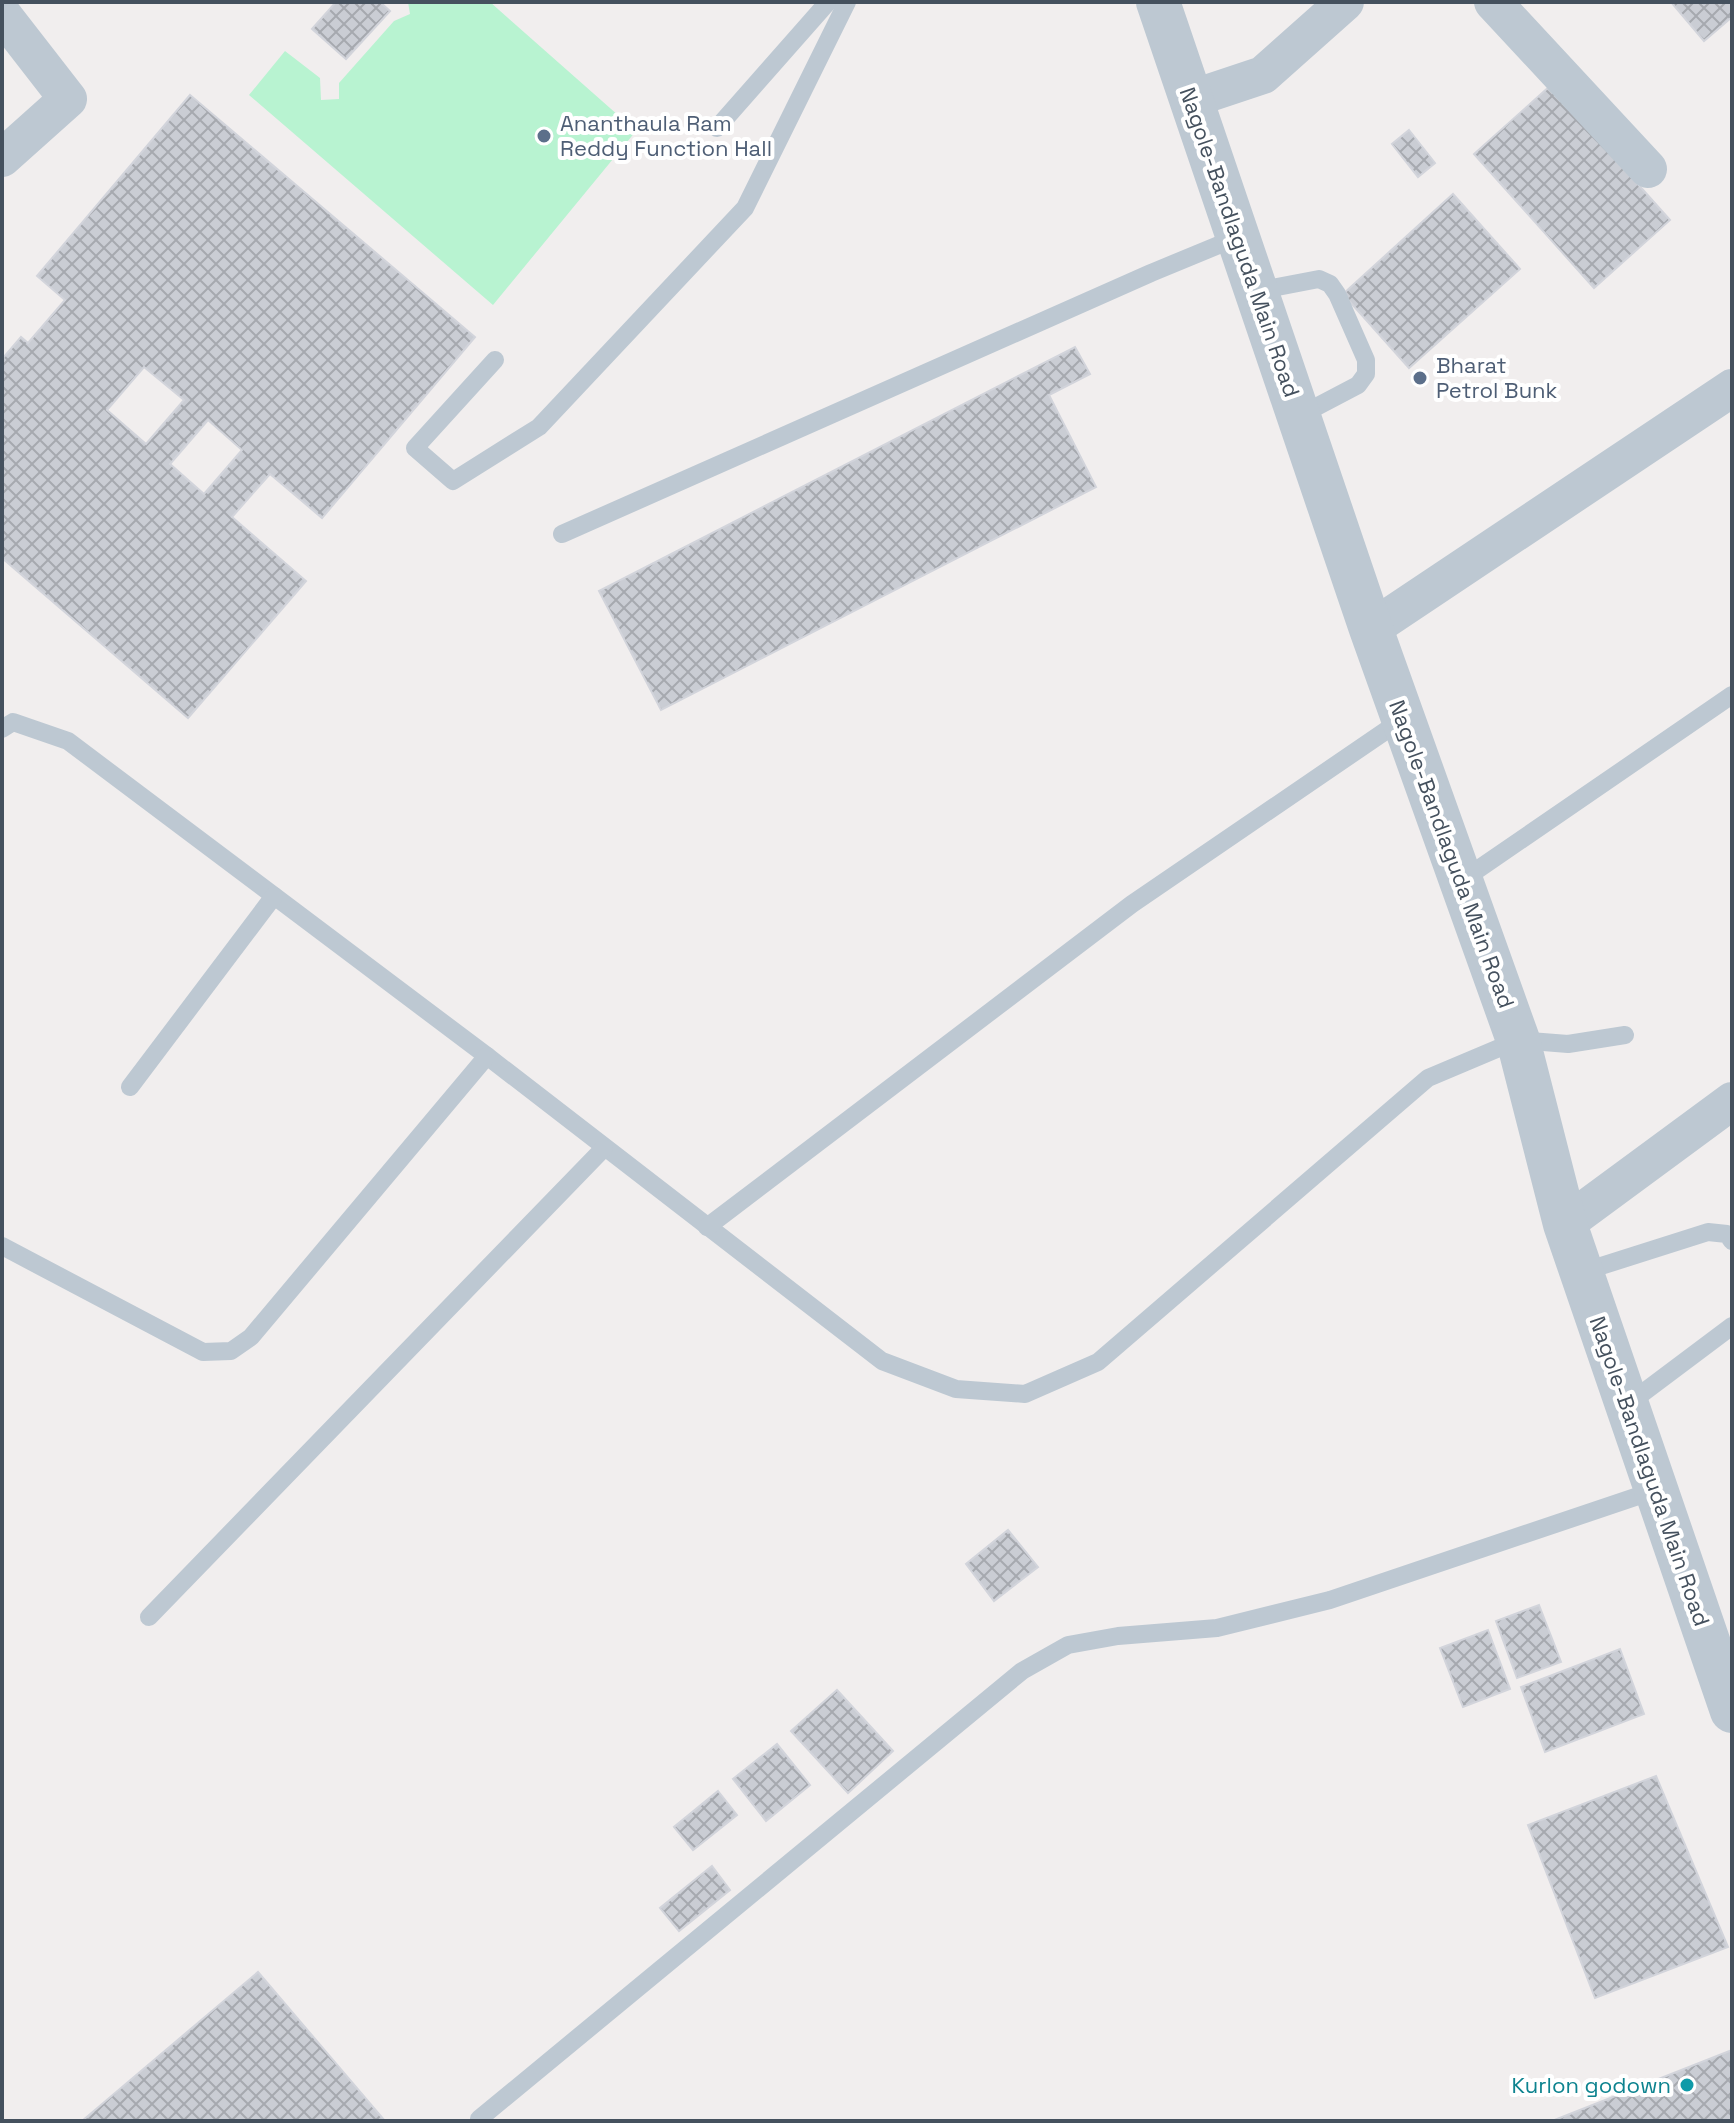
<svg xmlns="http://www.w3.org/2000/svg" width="1734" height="2123" viewBox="0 0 1734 2123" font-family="'Space Grotesk',sans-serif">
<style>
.green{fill:#b8f3d1}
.building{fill:url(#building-cross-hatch);stroke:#d2d4db;stroke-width:2;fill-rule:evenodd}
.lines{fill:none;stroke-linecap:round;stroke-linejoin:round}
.service{stroke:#bdc8d2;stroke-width:18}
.minor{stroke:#bdc8d2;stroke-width:38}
.tertiary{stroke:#bdc8d2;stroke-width:44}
.service-dot{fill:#5c6f8a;stroke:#fff;stroke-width:3}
.culture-dot{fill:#0f9aa8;stroke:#fff;stroke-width:3}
.labels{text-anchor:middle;stroke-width:8;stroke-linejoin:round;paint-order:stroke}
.service-label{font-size:22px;fill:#4e5e75;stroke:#fff;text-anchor:start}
.street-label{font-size:22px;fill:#45515e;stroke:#fff}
.culture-label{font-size:22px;fill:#0d838f;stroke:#fff;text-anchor:end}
</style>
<defs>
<pattern id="building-cross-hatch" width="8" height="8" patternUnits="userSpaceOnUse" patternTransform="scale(2)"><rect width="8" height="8" fill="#cacdd4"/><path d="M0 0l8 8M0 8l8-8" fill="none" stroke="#a6a9af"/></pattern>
</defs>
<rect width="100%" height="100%" fill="#f1eeee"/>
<polygon class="green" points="408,2 490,2 636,131 493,305 249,95 285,51 320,78 321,100 339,99 339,83 394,21 410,14"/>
<g class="building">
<polygon points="336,2 380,2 390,11 346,59 312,29"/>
<polygon points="1671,2 1732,2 1732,17 1704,41"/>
<polygon points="1550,86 1670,220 1594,288 1474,154"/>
<path d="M 190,95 L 475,337 L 322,518 L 270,474 L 232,517 L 306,581 L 188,718 L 2,558 L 2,359 L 21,337 L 28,343 L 65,300 L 37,276 ZM 144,367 L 184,400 L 146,444 L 107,410 ZM 208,420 L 242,450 L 204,494 L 170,464 Z"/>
<polygon points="1409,130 1435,163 1418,177 1392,144"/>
<polygon points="1453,194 1520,269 1409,368 1343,294"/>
<polygon points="1075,347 1090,374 1049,395 1096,487 661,710 599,591"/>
<polygon points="1008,1530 1038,1567 994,1601 966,1564"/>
<polygon points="1539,1605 1561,1662 1517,1678 1496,1621"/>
<polygon points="1488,1630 1510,1689 1463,1707 1440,1648"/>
<polygon points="1620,1649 1644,1714 1545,1752 1521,1687"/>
<polygon points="837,1690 893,1751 848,1793 791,1731"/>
<polygon points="777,1744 810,1785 766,1821 733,1779"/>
<polygon points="1656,1776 1728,1947 1595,1998 1528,1825"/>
<polygon points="718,1791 737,1815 693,1850 674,1827"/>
<polygon points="712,1866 730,1890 679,1931 660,1908"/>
<polygon points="258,1972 385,2121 82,2121"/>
<polygon points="1732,2050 1732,2121 1552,2121"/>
</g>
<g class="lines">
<g class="service">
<polyline points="717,128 828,2"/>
<polyline points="1256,291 1319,279 1330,284 1337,294 1366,360 1366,374 1358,385 1299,416"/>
<polyline points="495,360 415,448 453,481 539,427 745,208 847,2"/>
<polyline points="562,534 1151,273 1238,237"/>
<polyline points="2,729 13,722 68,741 487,1056 882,1361 956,1389 1025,1394 1098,1362 1428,1078 1518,1040 1568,1044 1625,1035"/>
<polyline points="1461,881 1732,695"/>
<polyline points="130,1087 274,896"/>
<polyline points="707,1227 1132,904 1403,719"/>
<polyline points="2,1246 203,1352 231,1351 251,1337 487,1056"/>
<polyline points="1582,1272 1708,1232 1727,1234 1732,1241"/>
<polyline points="1628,1404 1732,1326"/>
<polyline points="149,1617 604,1148"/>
<polyline points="479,2119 1022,1671 1068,1645 1118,1636 1217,1628 1330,1600 1656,1490"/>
</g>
<g class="minor">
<polyline points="1493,2 1648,169"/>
<polyline points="2,14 68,99 2,158"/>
<polyline points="1191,99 1263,75 1345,2"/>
<polyline points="1371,629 1732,388"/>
<polyline points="1565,1224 1732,1101"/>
</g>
<polyline class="tertiary" points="1158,2 1371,629 1518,1040 1565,1224 1732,1711"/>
</g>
<g class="service-dot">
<circle cx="544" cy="136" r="8"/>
<circle cx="1420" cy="378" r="8"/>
</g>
<circle class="culture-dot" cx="1687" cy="2085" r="8"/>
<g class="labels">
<g class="service-label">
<text x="560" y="131">Ananthaula Ram<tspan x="560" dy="25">Reddy Function Hall</tspan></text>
<text x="1436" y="373">Bharat<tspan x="1436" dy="25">Petrol Bunk</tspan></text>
</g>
<g class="street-label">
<text transform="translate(1240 242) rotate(71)" y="8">Nagole-Bandlaguda Main Road</text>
<text transform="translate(1452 854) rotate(70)" y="8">Nagole-Bandlaguda Main Road</text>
<text transform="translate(1650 1471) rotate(71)" y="8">Nagole-Bandlaguda Main Road</text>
</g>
<g class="culture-label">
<text x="1671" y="2093">Kurlon godown</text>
</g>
</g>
<rect width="1734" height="2123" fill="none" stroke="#45515e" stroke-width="8"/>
</svg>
